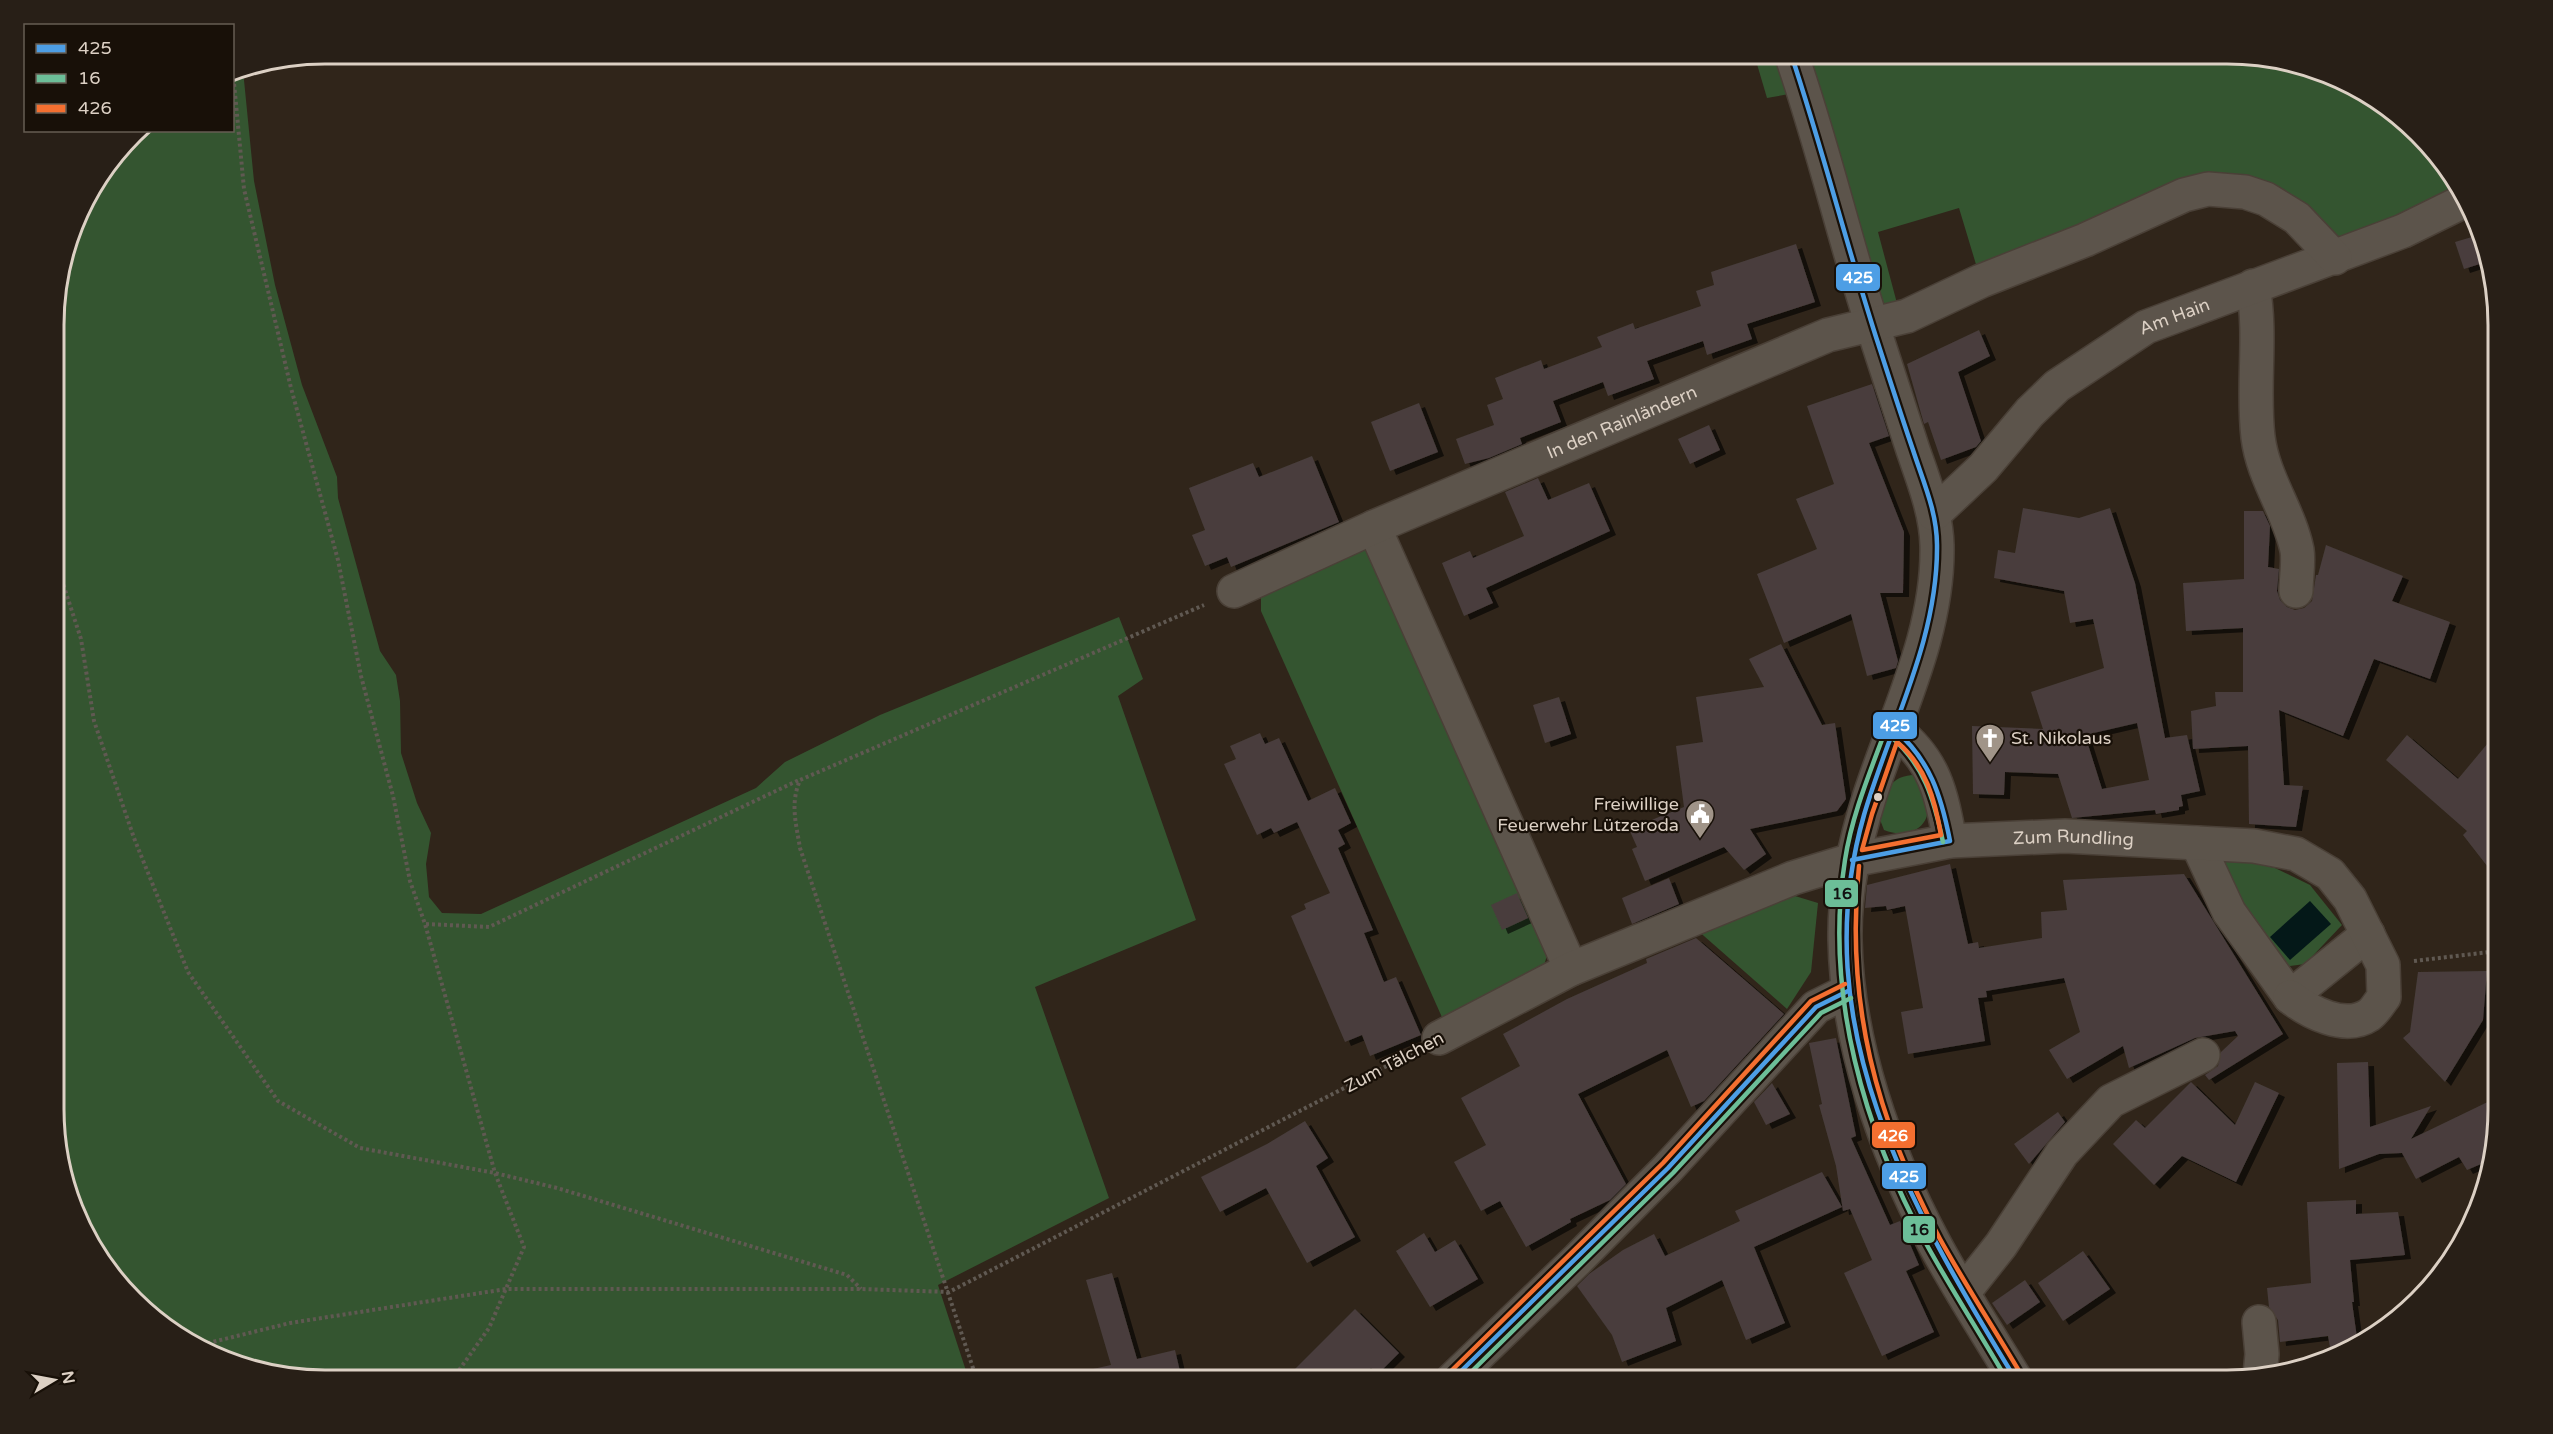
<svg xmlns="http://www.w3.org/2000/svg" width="2553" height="1434" viewBox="0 0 2553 1434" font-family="'Varela Round',sans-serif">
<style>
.green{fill:#345530}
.water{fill:#041818}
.building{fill:#483e3c;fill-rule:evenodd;filter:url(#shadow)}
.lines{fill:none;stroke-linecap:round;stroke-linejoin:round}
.minor-casing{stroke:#4a4037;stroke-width:36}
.path{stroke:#605952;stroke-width:4;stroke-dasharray:3 3;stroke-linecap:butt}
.minor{stroke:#5c544b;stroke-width:33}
.bus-1-casing{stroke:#181008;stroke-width:9}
.bus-2-casing{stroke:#181008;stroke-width:9}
.bus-3-casing{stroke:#181008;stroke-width:9}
.bus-1{stroke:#4d9ee5;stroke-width:4.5}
.bus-2{stroke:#6cbe98;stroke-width:4.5}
.bus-3{stroke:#f46f30;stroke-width:4.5}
.bus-dot{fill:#dcd0c4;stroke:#181008;stroke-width:2}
.labels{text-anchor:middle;stroke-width:4.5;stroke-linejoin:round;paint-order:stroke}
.street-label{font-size:18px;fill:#dcd0c4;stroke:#181008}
.poi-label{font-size:18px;fill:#dcd0c4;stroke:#181008;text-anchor:start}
.rim{fill:none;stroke:#dcd0c4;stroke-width:3}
.line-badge{stroke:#181008;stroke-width:2}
.badge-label{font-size:16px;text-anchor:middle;font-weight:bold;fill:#fff}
.pale-badge-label{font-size:16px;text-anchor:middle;font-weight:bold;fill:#111}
</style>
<defs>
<filter id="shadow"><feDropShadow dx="6" dy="4" stdDeviation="0" flood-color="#0009"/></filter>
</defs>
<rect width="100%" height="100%" fill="#30251a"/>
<g class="green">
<polygon points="1754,54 1774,54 1789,94 1767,98"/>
<polygon points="1806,54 2228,54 2298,63 2363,90 2453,175 2462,192 2337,247 2244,183 1978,271 1959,208 1878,232 1898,307 1891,308 1878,300"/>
<polygon points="243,70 254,181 275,285 302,385 337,477 338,498 380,651 396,675 400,701 401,753 417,803 431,833 426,864 429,897 442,913 481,914 756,788 785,762 880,715 1119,617 1143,679 1118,696 1196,920 1035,987 1109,1198 938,1285 969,1380 325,1380 256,1371 190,1344 100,1259 56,1144 56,290 82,205 139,131 232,130 233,72"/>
<polygon points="1359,547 1368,550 1550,946 1540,978 1445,1024 1261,611 1261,597 1266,588"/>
<path d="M 1912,775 L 1918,778 C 1920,783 1924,789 1926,795 C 1936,825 1910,841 1884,830 L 1879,817 C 1887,795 1885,778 1912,775 Z"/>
<polygon points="2228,857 2275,868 2310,885 2342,925 2305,964 2290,966 2277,961 2235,908 2219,859"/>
<polygon points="1795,896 1818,903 1811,972 1787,1009 1696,929 1761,903"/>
</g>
<polygon class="water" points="2310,901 2331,924 2290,960 2270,937"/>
<g class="building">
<polygon points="2482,234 2489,261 2464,269 2455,242"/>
<polygon points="1796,244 1815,302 1747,324 1752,339 1707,355 1703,341 1647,361 1654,379 1608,396 1603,382 1553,401 1561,422 1520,438 1522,444 1489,458 1465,464 1456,439 1494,425 1487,405 1503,399 1495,378 1541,360 1544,369 1602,347 1597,337 1633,323 1635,329 1701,306 1696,291 1714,285 1711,272"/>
<polygon points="1979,330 1990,356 1958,372 1981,441 1976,447 1941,460 1928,422 1924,424 1907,364"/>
<polygon points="1872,384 1889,436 1869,443 1904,532 1903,593 1880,593 1898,661 1896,668 1867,676 1851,614 1784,643 1757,574 1817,549 1796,499 1834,484 1807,406"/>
<polygon points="1419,403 1438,452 1390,471 1371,422"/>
<polygon points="1709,425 1720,450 1690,464 1678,439"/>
<polygon points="1312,456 1339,522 1231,567 1227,557 1205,566 1192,535 1205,530 1189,488 1253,463 1259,477"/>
<polygon points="1538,478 1548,500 1589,483 1610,531 1486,588 1493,603 1464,616 1442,563 1470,551 1473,558 1524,536 1505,492"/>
<path d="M 2023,508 L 2079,518 L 2110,508 L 2135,583 L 2165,738 L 2187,735 L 2200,791 L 2181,795 L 2183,806 L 2179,807 L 2179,810 L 2156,814 L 2155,810 L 2072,818 L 2058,774 L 2005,772 L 2004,795 L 1973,794 L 1972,726 L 2043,729 L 2031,692 L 2104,668 L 2093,619 L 2070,623 L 2064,591 L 1994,578 L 1998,550 L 2015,553 ZM 2137,723 L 2149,780 L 2102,789 L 2085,735 Z"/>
<polygon points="2244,511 2263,511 2270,526 2268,567 2279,569 2277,591 2280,600 2287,607 2295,610 2304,608 2312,601 2316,575 2318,575 2326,545 2403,576 2392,601 2450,622 2430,679 2374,659 2343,736 2279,710 2284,785 2303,786 2296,827 2249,824 2248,746 2193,749 2191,711 2216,706 2215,692 2243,692 2243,628 2186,631 2183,583 2244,579"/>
<polygon points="1781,644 1822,725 1835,723 1846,799 1837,811 1750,829 1766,854 1744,870 1724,847 1645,881 1632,849 1637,847 1629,829 1684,807 1676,746 1703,742 1696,697 1764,687 1749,659"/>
<polygon points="1559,697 1571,734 1545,743 1533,705"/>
<polygon points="2498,731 2498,880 2463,835 2467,831 2386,760 2407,735 2458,779"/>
<polygon points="1260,733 1265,744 1279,738 1308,801 1335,788 1351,823 1338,830 1345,844 1338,848 1373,930 1364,933 1384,982 1396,977 1421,1035 1370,1056 1362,1035 1345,1042 1291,916 1306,909 1304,904 1330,893 1297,822 1274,833 1271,828 1257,835 1224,764 1236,759 1230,746"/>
<polygon points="1950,864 1968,944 1978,942 1979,948 2042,938 2041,912 2067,910 2063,880 2184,874 2283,1034 2209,1080 2205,1075 2218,1066 2221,1052 2238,1036 2235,1031 2195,1038 2129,1068 2123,1046 2067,1079 2049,1050 2080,1032 2064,978 1986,991 1987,997 1978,998 1985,1041 1908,1054 1901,1012 1923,1008 1905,906 1887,910 1886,906 1865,908 1867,885"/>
<polygon points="1669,878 1679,904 1632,924 1622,898"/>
<polygon points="1517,893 1528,918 1502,930 1491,905"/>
<polygon points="1696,938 1784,1014 1704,1101 1691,1107 1667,1050 1578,1094 1626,1184 1610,1200 1570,1219 1571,1222 1526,1247 1500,1201 1481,1211 1454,1162 1486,1145 1461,1098 1520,1066 1503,1034 1567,999 1647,963 1646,959"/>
<polygon points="2487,971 2483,1020 2445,1082 2403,1038 2410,1032 2418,972"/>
<polygon points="1836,1038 1856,1136 1851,1138 1890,1225 1900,1221 1919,1265 1906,1271 1934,1332 1882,1356 1844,1273 1872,1260 1850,1209 1843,1211 1836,1166 1819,1105 1822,1104 1809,1043"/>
<polygon points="2368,1062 2370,1127 2431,1106 2411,1139 2498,1097 2498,1126 2488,1161 2467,1170 2459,1157 2416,1179 2402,1153 2379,1154 2339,1169 2337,1063"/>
<polygon points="2191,1082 2235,1125 2255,1082 2279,1093 2236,1182 2182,1156 2154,1185 2113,1144 2136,1120 2145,1128"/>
<polygon points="1772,1083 1790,1114 1766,1125 1754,1102"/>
<polygon points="2058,1112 2065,1122 2029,1164 2014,1144"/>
<polygon points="1305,1121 1328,1158 1316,1166 1355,1237 1307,1263 1266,1188 1220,1212 1201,1177 1267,1144"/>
<polygon points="1822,1172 1842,1207 1754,1247 1785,1323 1746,1340 1722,1280 1666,1308 1676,1341 1622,1362 1612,1335 1577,1286 1589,1274 1623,1250 1654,1234 1665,1256 1740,1221 1735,1211"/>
<polygon points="2356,1200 2356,1214 2398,1212 2405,1255 2350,1260 2354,1302 2352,1302 2358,1345 2331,1353 2328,1336 2280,1342 2278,1320 2269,1307 2267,1288 2311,1283 2307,1202"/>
<polygon points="1424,1233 1435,1252 1455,1240 1478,1279 1430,1307 1396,1251"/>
<polygon points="2083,1251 2110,1289 2063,1321 2038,1283"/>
<polygon points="1112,1273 1137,1359 1175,1350 1182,1380 1095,1380 1093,1369 1111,1365 1086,1280"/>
<polygon points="2025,1280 2040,1302 2007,1325 1992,1303"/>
<polygon points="1355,1309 1399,1353 1378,1374 1371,1368 1358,1380 1284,1380"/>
</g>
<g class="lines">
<g class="minor-casing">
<g id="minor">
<path d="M 1791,54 C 1823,145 1844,239 1874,330 C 1887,370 1900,410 1913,450 C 1924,482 1936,512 1937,545 C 1939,632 1896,715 1870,795 C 1855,842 1844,891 1845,940 C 1847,1043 1885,1151 1933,1241 C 1958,1288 1988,1334 2016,1380"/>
<path d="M 2253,286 C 2262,336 2252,387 2258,437 C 2263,478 2289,511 2297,550 C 2299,562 2296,578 2296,591"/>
<path id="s1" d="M 1934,514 L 1983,468 L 2030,412 L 2057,386 L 2146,327 L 2403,231 L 2466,200"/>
<polyline points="1374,527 1571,969"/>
<path id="s2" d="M 1234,591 L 1374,527 L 1828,335 L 1907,316 L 1981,281 L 2085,240 L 2184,195 L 2208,189 L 2245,192 L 2266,199 L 2297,218 L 2335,258"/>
<path d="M 1894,729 C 1935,760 1941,793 1950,841"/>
<polyline points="2197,843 2229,912 2290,997 2368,934"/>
<path id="s3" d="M 1439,1038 L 1571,969 L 1793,878 L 1852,860 L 1950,841 L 2065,836 L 2254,846 L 2296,854 L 2330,874 L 2350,899 L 2383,965 L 2384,997 C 2380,1002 2374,1012 2369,1015 C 2345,1031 2309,1012 2290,997"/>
<polyline points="1963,1293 2001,1245 2062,1153 2111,1101 2203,1055"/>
<polyline points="2259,1322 2262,1354 2260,1375"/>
<polyline points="1452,1380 1578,1259 1668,1168 1816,1007 1848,991"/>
</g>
</g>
<g class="path">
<polyline points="233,72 244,189 291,388 338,560 361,676 393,796 410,881 425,924 495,1173 524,1247 489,1328 452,1380"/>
<polyline points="56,562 81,639 94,721 134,838 188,972 278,1101 360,1148 495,1173 557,1188 847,1275 861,1289"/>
<polyline points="426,924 489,927 799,780"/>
<polyline points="2414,961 2498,951"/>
<polyline points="196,1346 290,1323 506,1289 861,1289 949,1292 1412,1053"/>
<path d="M 977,1380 L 800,848 C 796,823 790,804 800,780 L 1204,605"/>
</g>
<use href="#minor" class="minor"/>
<g class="bus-1-casing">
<g id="bus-1">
<path d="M 1791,54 C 1822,147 1846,243 1876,337 C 1888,374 1900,412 1913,450 C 1923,481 1937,512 1937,545 C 1938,641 1890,726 1864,815 C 1804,1025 1910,1207 2016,1380"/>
<path d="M 1852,860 L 1950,841 C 1941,795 1930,760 1894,729"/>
<polyline points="1452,1380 1668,1168 1816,1007 1848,991"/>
</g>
</g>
<g class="bus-2-casing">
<g id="bus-2">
<path d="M 1887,726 C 1871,770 1852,814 1845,860 C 1824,993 1864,1131 1928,1247 C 1953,1292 1981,1335 2007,1380"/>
<path d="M 1889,735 C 1924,764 1934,799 1943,842"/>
<polyline points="1463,1380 1673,1173 1821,1013 1851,998"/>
</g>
</g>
<g class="bus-3-casing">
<g id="bus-3">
<path d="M 1897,742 C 1926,766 1935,800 1941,835 L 1862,850 L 1872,814 Z"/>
<path d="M 1859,866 C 1845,1002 1876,1119 1940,1239 C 1966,1286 1995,1330 2022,1376"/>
<polyline points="1447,1375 1663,1163 1811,1001 1845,984"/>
</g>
</g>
<use href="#bus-1" class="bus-1"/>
<use href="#bus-2" class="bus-2"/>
<use href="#bus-3" class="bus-3"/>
</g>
<defs>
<g id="church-pin" transform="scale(1.5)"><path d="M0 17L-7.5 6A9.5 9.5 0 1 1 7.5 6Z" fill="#a09488" stroke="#181008"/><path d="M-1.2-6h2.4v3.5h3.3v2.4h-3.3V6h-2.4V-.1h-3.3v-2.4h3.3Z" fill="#fff"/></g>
<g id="civic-pin" transform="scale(1.5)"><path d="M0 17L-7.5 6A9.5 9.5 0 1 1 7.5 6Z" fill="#a09488" stroke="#181008"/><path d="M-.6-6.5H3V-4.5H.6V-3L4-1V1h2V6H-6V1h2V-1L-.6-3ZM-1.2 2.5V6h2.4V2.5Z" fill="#fff"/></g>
</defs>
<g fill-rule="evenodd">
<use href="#church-pin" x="1990" y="738"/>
<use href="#civic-pin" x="1700" y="814"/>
</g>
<circle class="bus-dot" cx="1878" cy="797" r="5"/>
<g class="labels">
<g class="street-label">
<text dy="6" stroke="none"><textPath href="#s1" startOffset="315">Am Hain</textPath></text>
<text dy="6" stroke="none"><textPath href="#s2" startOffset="423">In den Rainländern</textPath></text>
<text dy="6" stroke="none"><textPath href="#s3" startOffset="674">Zum Rundling</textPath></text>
<text transform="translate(1394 1062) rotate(-28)" y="6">Zum Tälchen</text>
</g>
<g class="poi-label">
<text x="2011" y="744">St. Nikolaus</text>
<text x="1679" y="810" text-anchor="end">Freiwillige<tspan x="1679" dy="21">Feuerwehr Lützeroda</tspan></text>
</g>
</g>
<path d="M0 0H2553V1434H0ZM325 64H2227A261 261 0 0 1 2488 325V1109A261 261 0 0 1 2227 1370H325A261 261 0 0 1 64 1109V325A261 261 0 0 1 325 64Z" fill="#281f17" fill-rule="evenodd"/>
<path class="rim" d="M325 64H2227A261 261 0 0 1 2488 325V1109A261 261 0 0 1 2227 1370H325A261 261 0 0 1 64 1109V325A261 261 0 0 1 325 64Z"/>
<g class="line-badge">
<rect x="1835" y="263" width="46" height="29" rx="6" fill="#4d9ee5"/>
<rect x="1872" y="711" width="46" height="29" rx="6" fill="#4d9ee5"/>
<rect x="1824" y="879" width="35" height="29" rx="6" fill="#6cbe98"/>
<rect x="1871" y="1121" width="45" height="28" rx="6" fill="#f46f30"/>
<rect x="1881" y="1162" width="46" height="28" rx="6" fill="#4d9ee5"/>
<rect x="1902" y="1215" width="34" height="29" rx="6" fill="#6cbe98"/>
</g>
<g class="badge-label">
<text x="1858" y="283">425</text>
<text x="1895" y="731">425</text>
<text x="1893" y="1141">426</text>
<text x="1904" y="1182">425</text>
</g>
<g class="pale-badge-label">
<text x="1842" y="899">16</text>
<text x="1919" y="1235">16</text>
</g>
<rect x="24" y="24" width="210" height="108" fill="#181008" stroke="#665d53" stroke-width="1.5"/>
<rect x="36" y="44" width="30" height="9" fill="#4d9ee5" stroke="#665d53" stroke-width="1.5"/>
<text x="78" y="54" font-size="18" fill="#dcd0c4">425</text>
<rect x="36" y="74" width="30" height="9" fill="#6cbe98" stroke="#665d53" stroke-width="1.5"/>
<text x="78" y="84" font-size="18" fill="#dcd0c4">16</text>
<rect x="36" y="104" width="30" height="9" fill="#f46f30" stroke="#665d53" stroke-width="1.5"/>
<text x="78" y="114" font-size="18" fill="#dcd0c4">426</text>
<g transform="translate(54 1380) rotate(80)" stroke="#181008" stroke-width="4.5" paint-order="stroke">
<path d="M0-4.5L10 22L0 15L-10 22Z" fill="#dcd0c4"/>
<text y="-9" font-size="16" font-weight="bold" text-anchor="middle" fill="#dcd0c4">N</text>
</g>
</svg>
